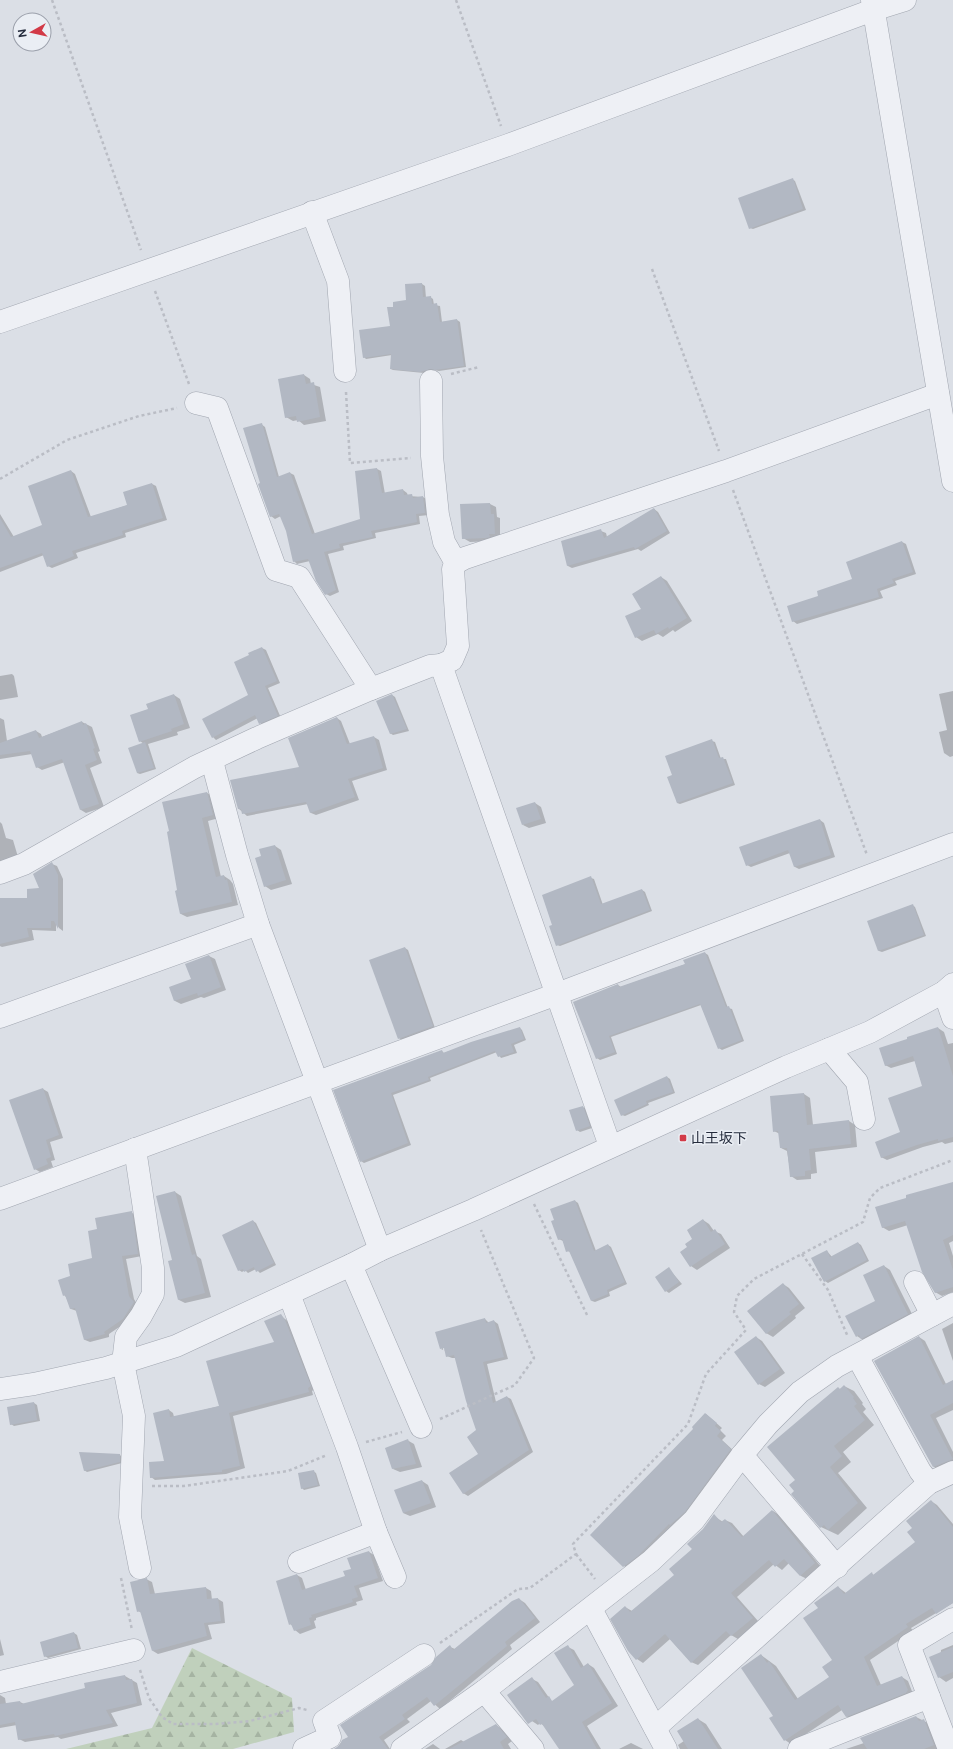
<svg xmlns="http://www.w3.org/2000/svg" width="953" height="1749" viewBox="0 0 953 1749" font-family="'Public Sans','Noto Sans JP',sans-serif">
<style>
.forest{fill:url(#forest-firs)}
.shadow{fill:#0003}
.building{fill:#b2b8c3}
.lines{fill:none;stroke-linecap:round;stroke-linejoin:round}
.minor-casing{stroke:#a1a6b0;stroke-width:23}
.path{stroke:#babdc5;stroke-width:2.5;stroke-dasharray:3 3;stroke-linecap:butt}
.minor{stroke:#eef0f5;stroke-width:22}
.poi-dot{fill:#d23a47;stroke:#eaeef4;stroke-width:1.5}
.labels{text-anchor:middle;stroke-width:3;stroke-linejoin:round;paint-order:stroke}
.poi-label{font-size:14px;fill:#252c3d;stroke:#eaeef4;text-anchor:start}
</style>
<defs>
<pattern id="forest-firs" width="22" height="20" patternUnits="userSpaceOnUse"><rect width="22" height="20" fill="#c0d0bc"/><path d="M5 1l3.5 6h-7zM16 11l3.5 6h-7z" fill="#a5b3a2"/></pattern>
</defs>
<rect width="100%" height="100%" fill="#dbdfe6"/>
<polygon class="forest" points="192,1648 292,1698 294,1732 233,1749 66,1749 152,1728"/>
<g class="shadow">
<polygon points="792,179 795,181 806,210 753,229 750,228"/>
<polygon points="422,284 425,286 426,298 430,297 433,299 434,305 440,306 442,322 457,320 460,322 466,367 439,371 434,370 424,373 393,370 391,369 392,355 366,359 364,357 391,327 394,307 407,301"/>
<polygon points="304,375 310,379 311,384 320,387 326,421 304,425 298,420 293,421 286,417"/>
<polygon points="261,424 265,427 279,477 290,473 294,475 315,534 361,520 377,469 381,471 385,494 403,490 407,493 408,496 423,497 426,499 429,515 419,516 420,524 375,533 376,538 343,546 344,550 328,554 339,592 330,596 326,594 310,561 297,564 294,561 287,531 281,516 275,519 271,516 262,483"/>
<polygon points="71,471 75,474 91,517 128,505 152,484 156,486 167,520 125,533 126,537 76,553 78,558 52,568 48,566 44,555 0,572 0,514 14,537 43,526"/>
<polygon points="490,504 496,507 497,517 500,518 500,537 493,541 470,542 463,538 461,505"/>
<polygon points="654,509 658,512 670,533 641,551 638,549 572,568 568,566 562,542 601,531 606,533 607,537"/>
<polygon points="902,542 906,544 916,574 895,581 897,585 880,591 883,598 797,624 793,621 820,597 853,580"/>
<polygon points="661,577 667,581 692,621 675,632 673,630 663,637 658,634 642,641 636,637 642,609"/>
<polygon points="262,648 266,650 280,683 268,688 281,718 263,725 260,723 258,718 216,740 213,737 249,695"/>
<polygon points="12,674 14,676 18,697 0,700 0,676"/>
<polygon points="953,691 953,756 950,757 944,753 939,732 947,730 939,694"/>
<polygon points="174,695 180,699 190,728 177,732 178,735 148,744 156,769 140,774 137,773 144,744 140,741 149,710"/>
<polygon points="392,695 395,697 409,731 393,735 390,733"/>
<polygon points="0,718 4,720 7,741 36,731 41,734 42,737 82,722 92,727 100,751 98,752 102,763 90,768 104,807 86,813 81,810 65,762 42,770 37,767 32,754 0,759"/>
<polygon points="337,718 341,721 350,744 374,737 379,740 387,770 352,781 359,800 316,815 311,813 308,804 247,816 239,809 300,768"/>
<polygon points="712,741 715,742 721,759 726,759 735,785 680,804 677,803 673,776"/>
<polygon points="207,793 213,796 219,818 208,821 221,877 224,876 230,880 233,884 238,905 187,917 181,914 178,891"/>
<polygon points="535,803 541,807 546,823 529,828 523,825"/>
<polygon points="820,820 824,823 835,857 799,869 795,867 790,853 751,867 747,865"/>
<polygon points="0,822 2,824 6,838 13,840 18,857 0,864"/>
<polygon points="275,846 281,850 292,884 271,890 265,886 263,857"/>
<polygon points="52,864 57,866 63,879 63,931 59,928 56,923 56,931 32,930 34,940 2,947 0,946 0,899 28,899 41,889"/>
<polygon points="591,878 594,879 603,905 642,890 645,892 652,911 560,946 557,945 553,925"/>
<polygon points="912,905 915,907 926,936 882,952 879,951 868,922"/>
<polygon points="405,948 408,950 435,1028 402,1040 399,1038"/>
<polygon points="705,953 708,955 728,1008 732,1009 744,1041 722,1050 719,1048 701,1005 611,1037 617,1054 600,1060 597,1058 618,985 621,987 686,964"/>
<polygon points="209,956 215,959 226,990 204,998 201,997 181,1004 175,1001 171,987 193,980"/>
<polygon points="520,1028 522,1030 526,1040 514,1045 517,1053 501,1058 497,1052 430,1078 431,1081 393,1095 411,1145 364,1163 361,1161 335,1090 442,1051 444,1053"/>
<polygon points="938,1028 944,1032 948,1044 953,1043 953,1142 945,1144 942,1142 923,1147 887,1160 881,1157 901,1133 923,1087 915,1061 891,1068 885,1065"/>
<polygon points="667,1077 670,1079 675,1093 648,1103 649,1105 625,1116 622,1115"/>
<polygon points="43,1089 48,1092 63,1138 50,1142 55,1160 51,1161 53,1167 40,1172 35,1169"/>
<polygon points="804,1094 810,1098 813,1125 849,1121 855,1125 857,1147 815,1152 817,1173 811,1174 811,1179 797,1180 791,1176 787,1151 781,1148 780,1134 774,1131"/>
<polygon points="582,1107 585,1108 592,1128 580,1132 577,1130"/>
<polygon points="953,1183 953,1241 949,1243 953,1256 953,1292 942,1296 935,1292 908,1225 889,1231 882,1227"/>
<polygon points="175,1192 181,1196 197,1256 201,1259 211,1297 185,1303 179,1300 174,1261"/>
<polygon points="575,1201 578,1203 596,1251 608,1245 611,1247 627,1284 609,1292 610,1296 595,1302 592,1301 571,1252 567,1251 563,1241 559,1239"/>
<polygon points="132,1213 136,1215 142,1256 126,1259 134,1299 138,1306 128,1321 109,1334 109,1337 90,1342 85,1340 77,1311 71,1309 66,1297 64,1295 72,1277 93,1258 98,1230"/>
<polygon points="703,1220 709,1224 714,1231 721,1234 730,1248 697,1270 691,1266 694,1239"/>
<polygon points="253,1221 256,1223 276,1265 260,1273 256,1269 248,1273 245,1270 242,1272 239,1270"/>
<polygon points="858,1243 861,1245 869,1261 828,1283 825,1281 827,1251 832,1257"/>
<polygon points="884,1266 890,1270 914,1318 863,1340 857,1336 876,1301"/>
<polygon points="669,1269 682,1284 669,1293 666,1291"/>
<polygon points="783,1284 789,1288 805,1308 795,1316 796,1318 773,1337 766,1333"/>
<polygon points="280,1315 290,1323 315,1389 312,1391 313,1395 233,1416 245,1468 226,1474 155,1480 151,1477 166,1462 169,1410 173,1413 174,1417 220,1406 275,1342"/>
<polygon points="485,1319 489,1323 494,1321 498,1324 508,1359 487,1364 496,1402 507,1397 511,1399 533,1452 468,1496 463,1493 479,1454 478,1431 456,1358 452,1358 447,1356 446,1351 444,1350 449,1347 443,1347 443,1350 441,1349"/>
<polygon points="953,1323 953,1361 942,1329"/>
<polygon points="756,1337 762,1341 785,1373 765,1387 759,1384"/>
<polygon points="919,1337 925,1341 946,1384 953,1381 953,1410 936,1418 953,1452 953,1465 940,1470 934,1467"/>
<polygon points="844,1386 854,1391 863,1403 862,1404 866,1409 863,1412 874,1425 843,1452 851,1462 838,1473 867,1508 838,1535 821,1527 795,1491 796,1481 840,1389"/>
<polygon points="34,1403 37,1405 40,1421 14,1426 11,1424"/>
<polygon points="706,1414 722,1428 720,1430 726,1436 722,1440 736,1453 691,1515 630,1570 624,1566 695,1429"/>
<polygon points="407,1440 414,1444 422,1467 400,1472 393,1469"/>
<polygon points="120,1455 122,1457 122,1463 87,1472 84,1470"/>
<polygon points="313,1471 316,1473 320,1486 304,1490 302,1488"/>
<polygon points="422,1481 428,1485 436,1507 410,1516 403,1513"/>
<polygon points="931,1501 937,1505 953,1524 953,1603 911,1628 913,1631 870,1660 881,1685 902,1677 908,1681 913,1694 853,1720 846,1716 842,1710 791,1744 785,1740 771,1719 775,1716 761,1655 776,1666 798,1699 830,1678 834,1661 819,1608 838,1587 846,1593 872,1574 874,1575 916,1543 914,1528"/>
<polygon points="773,1511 779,1515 821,1567 807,1579 801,1576 789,1563 782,1570 774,1564 737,1597 758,1621 738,1639 731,1635 698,1665 691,1662 670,1639 643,1663 637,1659 625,1607 632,1611 675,1575 714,1516 723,1522 725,1520 732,1523 744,1537"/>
<polygon points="369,1552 374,1555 383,1581 359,1588 363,1600 356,1602 357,1605 316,1618 316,1620 314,1621 316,1628 300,1634 295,1630 293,1626 290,1624 297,1575 302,1578 306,1590 346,1577"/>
<polygon points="146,1579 152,1582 155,1594 206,1588 211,1591 212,1600 218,1599 223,1602 225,1623 208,1625 212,1639 158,1654 153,1651 142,1613 138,1611"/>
<polygon points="519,1599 525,1603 540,1622 510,1645 512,1649 440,1709 431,1701 407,1719 410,1722 384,1740 390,1749 336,1749 343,1740 350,1737 432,1666 450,1647 455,1649"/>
<polygon points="74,1633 77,1635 81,1649 48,1658 45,1656"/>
<polygon points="0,1639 4,1655 0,1656"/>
<polygon points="953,1645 953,1678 946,1682 939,1677 941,1650"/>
<polygon points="568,1647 574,1650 584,1667 588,1664 594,1668 618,1706 587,1726 601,1749 560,1749 546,1727 540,1723 538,1725 532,1721 532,1679 538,1682 552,1702 575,1686"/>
<polygon points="125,1676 137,1683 142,1705 111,1713 118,1726 61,1739 58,1737 25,1742 19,1739 17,1725 0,1728 0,1695 5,1698 6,1704 20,1702 24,1704 86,1689"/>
<polygon points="916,1717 932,1725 941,1749 846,1749 864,1743"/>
<polygon points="698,1719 706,1724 722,1749 680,1749 678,1745 684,1741"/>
<polygon points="496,1725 502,1729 512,1741 508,1744 511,1749 445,1749 461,1740 464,1742"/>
<polygon points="631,1743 643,1749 619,1749"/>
<polygon points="433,1744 440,1749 425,1749"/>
</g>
<g class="building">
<polygon points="793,178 803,209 749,229 738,198"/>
<polygon points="422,283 423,297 431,296 432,304 437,303 440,322 457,319 464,366 435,370 430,369 420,372 390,369 391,354 363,358 359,330 390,326 387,307 393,307 393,302 406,300 405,284"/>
<polygon points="304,374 306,384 314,382 320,417 297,422 296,416 285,418 278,379"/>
<polygon points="262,423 277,477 290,472 312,534 360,519 355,471 377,468 382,493 403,489 404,495 412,494 413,498 423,496 425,513 416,514 417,522 371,531 373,537 339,544 340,548 324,552 336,590 325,595 316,581 308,559 293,562 286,531 279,514 270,517 258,484 260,483 243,428"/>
<polygon points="71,470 88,517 127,505 123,492 152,483 163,518 122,531 123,535 72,551 74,556 47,567 42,553 0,568 0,518 11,537 42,525 28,486"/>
<polygon points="490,503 491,514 494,514 495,534 489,534 490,537 486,538 462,539 460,504"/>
<polygon points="654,508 667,531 635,549 634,547 567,566 561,541 601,529 604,538"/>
<polygon points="902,541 913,572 892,579 894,583 877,589 879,597 792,622 787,606 818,596 817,591 852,579 846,562"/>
<polygon points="661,576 687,618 669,629 668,627 656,634 654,630 635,638 625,616 641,609 632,594"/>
<polygon points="262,647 277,681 265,686 278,716 259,724 255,715 212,738 202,719 248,695 234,662 249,655 248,653"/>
<polygon points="174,694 184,724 171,729 172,731 139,742 130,715 148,709 146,704"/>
<polygon points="392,694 407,729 390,734 376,701"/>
<polygon points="337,717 347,744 374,736 383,768 348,779 355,797 310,813 306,802 242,814 241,809 238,809 230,780 299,767 288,738"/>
<polygon points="82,721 83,725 86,723 95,748 93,749 97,760 85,765 99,804 80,810 62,759 36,768 30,751 0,755 0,743 36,730 39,738"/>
<polygon points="712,739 719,758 723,757 733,783 677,803 667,777 672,775 665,756"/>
<polygon points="145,742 154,768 137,773 128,748"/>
<polygon points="207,792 213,815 202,818 216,877 224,875 225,880 227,879 232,902 180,914 175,891 177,890 167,832 169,831 162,802"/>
<polygon points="535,802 541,819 522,825 516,808"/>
<polygon points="820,819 831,855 794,867 788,850 746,866 739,847"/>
<polygon points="275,845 286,880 264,887 255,858 261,856 259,849"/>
<polygon points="52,862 58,875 58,929 54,921 51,921 51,928 27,928 29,937 0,944 0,898 27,898 27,889 39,888 33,874"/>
<polygon points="591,876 601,904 642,889 650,910 556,946 549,926 552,925 542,895"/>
<polygon points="913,904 924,935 878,951 867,921"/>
<polygon points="405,947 433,1026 398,1039 369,960"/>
<polygon points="705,952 726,1007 729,1006 742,1040 718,1049 700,1004 609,1036 615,1052 596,1059 573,1002 618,984 619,987 685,964 683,960"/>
<polygon points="209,955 221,987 198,996 197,993 174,1001 169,987 191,979 185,964"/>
<polygon points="520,1027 524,1039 511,1044 514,1052 498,1057 495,1051 428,1077 429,1080 391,1093 408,1143 360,1162 333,1090 442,1050 443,1053 471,1042"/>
<polygon points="938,1027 953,1076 953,1137 938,1141 938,1139 917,1145 881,1158 875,1142 900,1132 888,1098 922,1086 913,1056 885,1066 879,1048 907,1039 907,1037"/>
<polygon points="667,1076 673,1092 646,1101 647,1104 621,1116 614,1100"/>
<polygon points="43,1088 59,1135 46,1140 51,1157 46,1159 48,1164 34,1170 9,1100"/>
<polygon points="804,1093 807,1125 849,1120 851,1144 809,1149 811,1170 805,1171 805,1176 790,1177 787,1148 780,1148 778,1131 773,1132 770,1096"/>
<polygon points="583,1106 590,1126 576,1131 569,1110"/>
<polygon points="953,1182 953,1235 943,1240 953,1270 953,1287 935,1293 922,1272 905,1221 882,1228 875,1207 906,1198 906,1195"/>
<polygon points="175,1191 192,1255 195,1254 205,1293 178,1300 168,1261 172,1260 156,1196"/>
<polygon points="575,1200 594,1251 608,1244 625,1282 607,1290 608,1294 591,1301 569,1251 566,1252 562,1239 558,1240 551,1221 554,1220 550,1209"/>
<polygon points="132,1211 138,1254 122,1256 129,1296 134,1302 123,1319 104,1332 105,1334 84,1340 75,1308 70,1309 65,1295 63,1296 58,1280 70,1276 68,1264 92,1258 88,1231 97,1229 95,1218"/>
<polygon points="703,1219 711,1232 715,1229 725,1244 690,1267 680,1252 687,1247 685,1244 692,1239 687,1230"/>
<polygon points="253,1220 274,1263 256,1272 254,1267 244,1272 243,1269 238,1271 222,1235"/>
<polygon points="858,1242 867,1260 824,1282 811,1258 827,1250 830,1257"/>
<polygon points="884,1265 908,1314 861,1339 859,1335 856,1337 845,1316 875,1301 863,1275"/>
<polygon points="669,1267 679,1282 665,1292 655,1277"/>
<polygon points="783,1283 799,1304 789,1312 791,1314 766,1334 747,1311"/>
<polygon points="281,1314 285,1320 311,1386 308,1388 309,1392 229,1413 240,1466 222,1470 222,1472 150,1478 149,1462 164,1461 153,1413 169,1409 170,1417 219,1406 206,1361 274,1342 264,1321"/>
<polygon points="485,1318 486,1323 494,1320 504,1357 483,1362 493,1403 507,1396 529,1450 463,1494 449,1473 478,1454 467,1437 476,1430 466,1401 454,1355 446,1357 444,1348 440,1349 435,1332"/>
<polygon points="756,1336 780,1369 758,1385 734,1352"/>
<polygon points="919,1336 943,1385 953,1380 953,1403 930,1415 953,1459 933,1467 874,1361"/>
<polygon points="844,1385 854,1397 853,1398 857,1404 854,1406 865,1420 834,1446 842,1456 830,1467 858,1503 828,1530 824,1525 820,1528 791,1494 794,1491 789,1485 795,1480 767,1447 838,1387 840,1389"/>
<polygon points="34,1402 37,1420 10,1425 7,1407"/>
<polygon points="705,1413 717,1423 715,1426 721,1431 717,1436 731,1449 685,1512 670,1525 669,1524 638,1556 623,1567 590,1535 693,1429 692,1427"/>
<polygon points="408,1439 416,1464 392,1469 385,1448"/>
<polygon points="79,1452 120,1454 120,1462 84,1471"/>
<polygon points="314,1470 318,1485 301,1489 298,1473"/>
<polygon points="422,1480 431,1503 403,1513 394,1490"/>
<polygon points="931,1500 953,1527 953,1603 936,1614 932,1608 906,1624 908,1627 864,1657 877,1686 902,1676 908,1690 906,1693 846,1717 838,1705 784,1741 769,1718 773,1716 741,1668 761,1654 767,1663 769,1661 795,1700 829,1677 822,1667 832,1660 803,1618 818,1608 814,1603 838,1586 844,1594 872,1572 873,1575 915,1542 907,1532 912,1528 906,1521"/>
<polygon points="772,1510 815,1563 800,1576 784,1559 775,1567 769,1560 731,1593 753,1618 731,1636 726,1631 691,1663 665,1634 636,1660 628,1651 610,1619 625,1606 630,1612 674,1575 669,1569 692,1549 687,1544 703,1529 714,1514 721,1522 725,1519 742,1537"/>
<polygon points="369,1551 378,1578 354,1586 358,1597 352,1599 353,1602 311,1615 312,1617 309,1618 311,1625 294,1631 291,1624 289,1625 276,1581 297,1574 302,1590 345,1576 343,1571 351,1569 347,1558"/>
<polygon points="147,1578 150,1594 206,1587 207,1599 218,1598 221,1621 204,1623 207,1636 152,1651 140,1611 137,1612 130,1582"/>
<polygon points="519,1598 535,1618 505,1642 507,1646 434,1706 427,1697 402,1715 405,1719 379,1737 388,1749 334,1749 340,1745 342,1740 348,1737 340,1725 431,1665 436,1657 450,1645 453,1650 512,1601"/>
<polygon points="74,1632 78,1648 44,1657 40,1642"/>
<polygon points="568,1645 581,1668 588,1663 612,1703 582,1722 597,1749 559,1749 542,1724 540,1725 536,1719 528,1724 507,1695 532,1677 546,1698 549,1696 552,1701 574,1685 554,1653"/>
<polygon points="953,1647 953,1672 938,1678 929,1657"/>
<polygon points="125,1675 126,1680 132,1679 137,1703 106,1710 113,1723 55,1736 54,1734 18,1740 15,1722 0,1725 0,1704 20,1701 21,1704 85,1688 84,1683"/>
<polygon points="916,1716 919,1721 924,1719 934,1745 924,1749 867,1749 860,1738"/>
<polygon points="698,1718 718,1749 688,1749 677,1731"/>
<polygon points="496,1724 507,1737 500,1742 504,1749 449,1749"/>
</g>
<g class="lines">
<g class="minor-casing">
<g id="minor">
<polyline points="872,0 953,481"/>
<polyline points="312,212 338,281 345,371"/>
<polyline points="0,322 508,145 873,10 905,0"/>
<polyline points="431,381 432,456 438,515 444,542 456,563"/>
<polyline points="196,403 217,408 276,570 299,577 371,689"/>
<polyline points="212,761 237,855 258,924 380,1250"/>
<polyline points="0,873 24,864 195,767 257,738 371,689 430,666 441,665"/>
<polyline points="944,992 953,1018"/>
<polyline points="0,1017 258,924"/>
<polyline points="829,1049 857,1082 864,1119"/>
<polyline points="610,1146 441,665 452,660 458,646 453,569 456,563 465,558 726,471 938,394"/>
<polyline points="135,1149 153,1268 153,1294 141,1316 126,1337 123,1363 134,1416 130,1517 140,1568"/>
<polyline points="0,1199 557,994 953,844"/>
<polyline points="351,1265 421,1427"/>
<polyline points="915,1282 932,1315"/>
<polyline points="289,1294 347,1447 376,1532 395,1577"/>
<polyline points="857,1356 920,1471 929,1483"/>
<polyline points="0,1389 34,1384 106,1368 176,1346 351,1265 380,1250 473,1210 786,1067 870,1032 944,992 953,984"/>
<polyline points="742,1455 837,1567"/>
<polyline points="299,1562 376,1532"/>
<polyline points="591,1609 666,1749"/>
<polyline points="0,1682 134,1650"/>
<polyline points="484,1691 533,1749"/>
<polyline points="655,1728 929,1483 953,1472"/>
<polyline points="304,1749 330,1737 324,1721 424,1655"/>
<polyline points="402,1749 484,1691 651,1561 694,1520 742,1455 768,1424 800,1392 837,1366 953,1304"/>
<polyline points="799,1749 929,1697"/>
<polyline points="949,1749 909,1645 953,1619"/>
</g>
</g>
<g class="path">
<polyline points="52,0 141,250"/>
<polyline points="456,0 501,126"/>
<polyline points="652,269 719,451"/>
<polyline points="155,291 189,384"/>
<polyline points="451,374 479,367"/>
<polyline points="346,392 350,463 411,458"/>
<polyline points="0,479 67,440 139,416 177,408"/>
<polyline points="733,490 867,855"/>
<polyline points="534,1204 588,1317"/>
<polyline points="802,1254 828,1290 848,1337"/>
<polyline points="440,1419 515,1385 534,1358 481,1230"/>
<polyline points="366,1442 402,1432"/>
<polyline points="152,1486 184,1486 288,1471 327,1455"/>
<polyline points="576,1554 595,1579"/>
<polyline points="121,1578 132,1630"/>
<polyline points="440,1643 518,1589 530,1588 576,1554 573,1544 688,1424 706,1374 746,1330 734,1312 737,1296 754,1279 863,1222 870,1198 880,1188 953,1160"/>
<polyline points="140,1670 149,1698 162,1717 173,1724 215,1724 250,1721 299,1708 307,1710"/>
</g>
<use href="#minor" class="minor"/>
</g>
<rect class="poi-dot" x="679" y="1134" width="8" height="8" rx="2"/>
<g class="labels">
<g class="poi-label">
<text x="691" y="1143">山王坂下</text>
</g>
</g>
<g transform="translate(32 32) rotate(262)"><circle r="19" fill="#eaeef4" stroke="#9ba0ab"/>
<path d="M0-3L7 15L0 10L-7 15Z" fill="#d23a47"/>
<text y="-6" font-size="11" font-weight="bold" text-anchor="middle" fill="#252c3d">N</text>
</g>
</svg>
